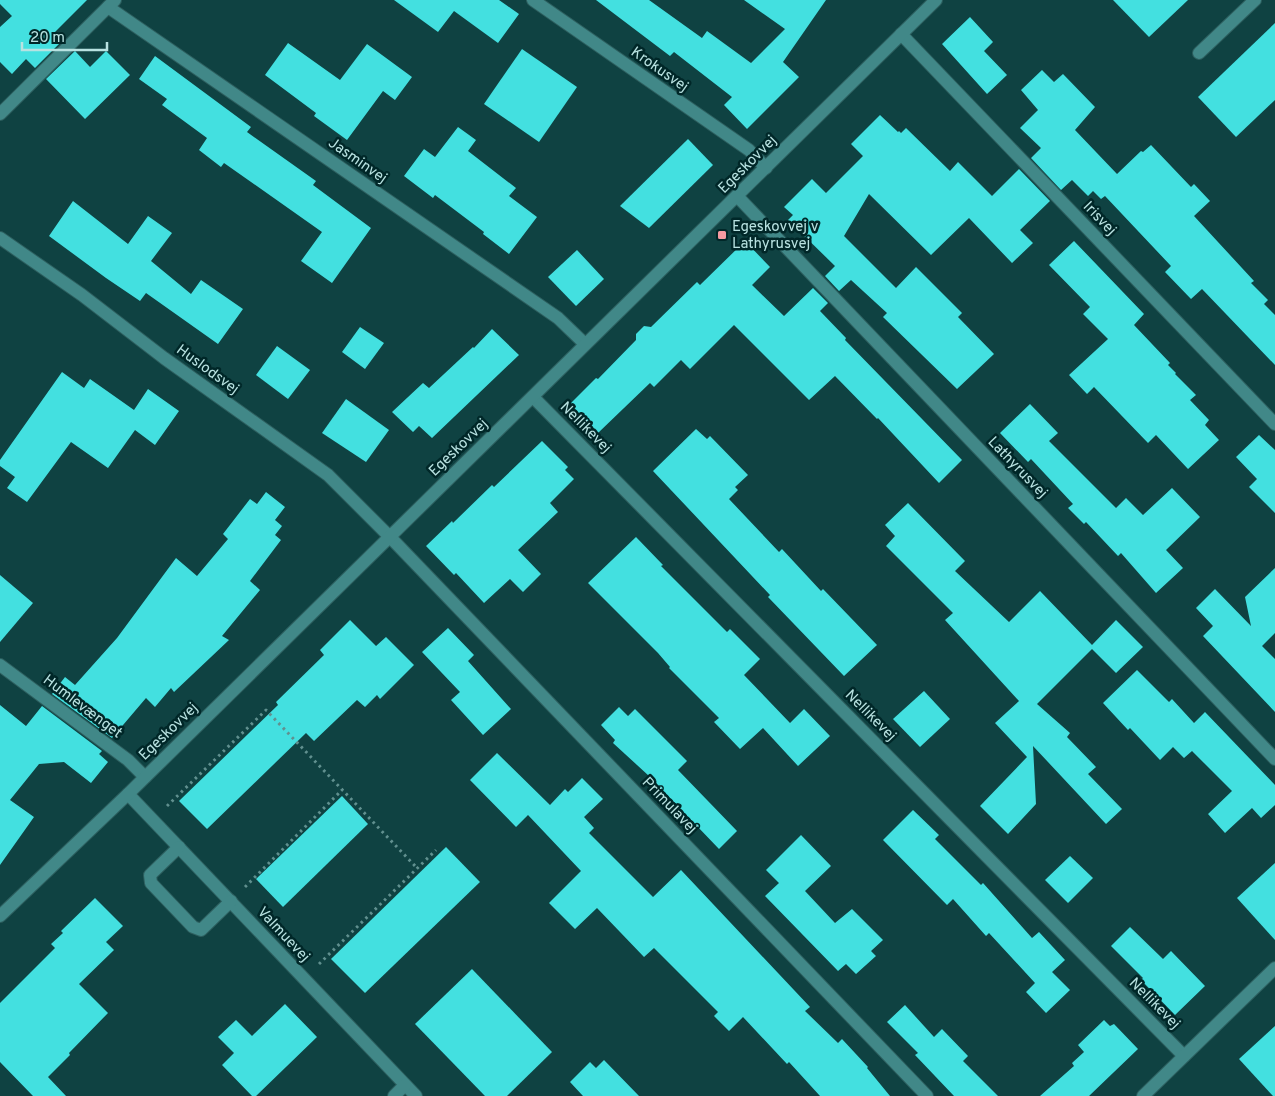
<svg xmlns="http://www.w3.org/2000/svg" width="1275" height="1096" viewBox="0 0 1275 1096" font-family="Overpass,sans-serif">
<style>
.building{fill:#43e0e0}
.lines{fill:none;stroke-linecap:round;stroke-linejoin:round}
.minor-casing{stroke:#2d5f5f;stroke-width:14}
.path{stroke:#61908f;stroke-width:3;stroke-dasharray:2.5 4;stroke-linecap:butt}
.minor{stroke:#418888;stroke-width:12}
.poi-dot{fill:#f49aa1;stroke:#002728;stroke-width:2}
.labels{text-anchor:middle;stroke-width:5;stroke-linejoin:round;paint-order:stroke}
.street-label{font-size:15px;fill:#b8e2e1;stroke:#002728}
.poi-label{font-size:15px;fill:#b8e2e1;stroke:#002728;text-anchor:start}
</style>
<rect width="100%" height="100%" fill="#0f4242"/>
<g class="building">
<polygon points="0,0 87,0 55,32 63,40 35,68 26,59 12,74 0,62 0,27 12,16 0,4"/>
<polygon points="394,0 499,0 519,14 498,43 454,11 438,32"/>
<polygon points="596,0 649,0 702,38 707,31 751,63 785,29 744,0 826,0 783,62 799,77 747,129 724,105 732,97 674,52 670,56"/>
<polygon points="1113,0 1188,0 1149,37"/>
<polygon points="970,17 993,42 984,51 1007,75 987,94 942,44"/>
<polygon points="1275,23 1275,100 1236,137 1198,97"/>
<polygon points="288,43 340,80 367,44 412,77 395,100 383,91 347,140 314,116 316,113 265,75"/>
<polygon points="522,49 577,87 539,142 484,104"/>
<polygon points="75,51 90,67 106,51 130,75 85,119 46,79"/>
<polygon points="155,56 251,127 247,132 316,181 313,185 371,228 332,283 301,261 322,232 224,163 221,167 199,150 207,138 162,105 167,99 139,79"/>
<polygon points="1042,70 1054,82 1063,74 1095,107 1075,130 1117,174 1141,151 1143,152 1151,145 1191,187 1194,184 1210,201 1194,216 1254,281 1251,283 1268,300 1264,304 1275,315 1275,365 1202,289 1191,299 1165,272 1171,266 1105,196 1101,199 1093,191 1088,196 1072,180 1061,190 1031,158 1041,148 1020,128 1038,110 1021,90"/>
<polygon points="880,115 898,132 899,131 901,133 906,128 950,171 958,162 992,196 1019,169 1050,201 1020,230 1033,243 1012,263 969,218 931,255 869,194 844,236 896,288 916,267 962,313 958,317 994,354 957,389 883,317 887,313 851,280 839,291 825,276 835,266 788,220 793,215 784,207 812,179 826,193 863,156 851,144"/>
<polygon points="458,127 476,140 468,151 516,188 509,196 537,217 509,254 483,234 484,232 435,195 433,198 404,176 424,149 435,157"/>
<polygon points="688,139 713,165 649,228 620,206"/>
<polygon points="73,201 128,244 148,216 172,233 151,261 191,294 201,280 243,309 218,344 146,293 140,301 106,278 49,236"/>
<polygon points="745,241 770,267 752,285 784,316 813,288 828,303 820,311 846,338 845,340 962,460 939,483 878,418 877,419 835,376 809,400 734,325 690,369 681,360 654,387 650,383 598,433 570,404 596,378 598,379 636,340 636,334 644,326 651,327 697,282 700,285"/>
<polygon points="1074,241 1144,314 1134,325 1170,363 1168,365 1176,373 1175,374 1196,395 1190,400 1209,420 1205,425 1219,440 1188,469 1156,435 1148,443 1094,387 1087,394 1069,375 1108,339 1083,314 1090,307 1049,265"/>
<polygon points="577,250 604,279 576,306 548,277"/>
<polygon points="360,327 384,343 365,369 342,352"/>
<polygon points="492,329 519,355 432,438 419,426 413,432 392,412 423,383 429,388 473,347 474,348"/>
<polygon points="277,346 310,370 288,399 256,375"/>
<polygon points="62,372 84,388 90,379 134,410 148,389 179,411 155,445 135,430 108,468 71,442 27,502 7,488 15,477 0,466 0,460"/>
<polygon points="346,399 389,430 366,462 322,433"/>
<polygon points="1030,404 1058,433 1049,441 1116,508 1126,498 1143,515 1172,488 1200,517 1166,550 1183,568 1156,593 1121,553 1118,556 1086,522 1084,524 1068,508 1073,504 1031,459 1028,462 1000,433"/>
<polygon points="696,429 707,439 710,436 748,475 735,487 738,490 729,499 779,552 782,549 821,591 823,589 877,645 844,676 768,597 770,595 653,471"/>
<polygon points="1259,435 1275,450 1275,513 1249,487 1257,479 1236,457"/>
<polygon points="542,441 568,467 565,470 574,479 550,503 558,512 518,550 541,574 523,592 510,579 484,603 456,573 454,575 426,546 452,521 453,523 492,485 494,487"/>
<polygon points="266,492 285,507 275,520 282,526 275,535 281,540 250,581 260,590 222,636 229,640 174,692 171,688 155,707 146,698 112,738 52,694 65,677 75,685 117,638 176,558 197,576 228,539 223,534 250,499 257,504"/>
<polygon points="908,503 965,561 955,571 1009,622 1040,591 1092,645 1116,620 1143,647 1116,673 1092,649 1037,704 1070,733 1067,737 1096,767 1088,774 1122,809 1106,824 1033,746 1036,804 1008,834 980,806 1027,757 995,723 1019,701 945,620 953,613 886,546 895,536 885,525"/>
<polygon points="636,537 663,565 661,566 727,632 730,629 760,659 744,675 790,723 804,709 830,736 798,766 763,728 740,749 714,722 719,718 669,668 670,667 658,653 588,583"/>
<polygon points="1275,568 1275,633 1262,646 1275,659 1275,712 1203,636 1213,626 1196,608 1215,589 1251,626 1245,597"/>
<polygon points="0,575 33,603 0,642"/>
<polygon points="350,620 376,646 386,637 414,665 380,699 377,695 365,707 357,700 314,741 306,733 207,829 179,801 278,705 276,702 324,655 320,650"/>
<polygon points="448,628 474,655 468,661 511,709 483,735 451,700 460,692 422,652"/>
<polygon points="1137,670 1169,702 1172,699 1194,723 1205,712 1275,785 1275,805 1261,818 1252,808 1225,833 1208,814 1232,791 1192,751 1184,758 1173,747 1160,760 1130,728 1128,730 1103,703"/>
<polygon points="924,691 950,719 920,747 893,719"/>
<polygon points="0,705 26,726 42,706 102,751 99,754 108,762 91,783 64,762 39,764 10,800 34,817 0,865"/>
<polygon points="619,707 628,716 635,709 687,761 678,770 737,831 719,849 649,776 613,743 615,740 601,725"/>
<polygon points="497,753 550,805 565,789 568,792 582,778 603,799 584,817 594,828 589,833 653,897 681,870 810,1007 805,1011 838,1043 842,1039 868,1067 867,1068 890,1096 820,1096 789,1062 787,1064 743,1017 729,1031 714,1016 718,1012 654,948 644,957 597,908 575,929 549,903 581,871 528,815 516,827 470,780"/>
<polygon points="342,796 368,824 283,907 256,879"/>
<polygon points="913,810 939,835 935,839 981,885 983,883 1032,938 1039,932 1065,960 1052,972 1070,990 1046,1013 1026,992 1035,983 989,933 986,936 953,899 947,905 883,840"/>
<polygon points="801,835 831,866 805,891 835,923 852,909 883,940 871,951 876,956 856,974 846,964 838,971 765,896 779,883 766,870"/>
<polygon points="446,847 480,882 365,993 331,959"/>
<polygon points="1070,856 1093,878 1068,903 1045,880"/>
<polygon points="1275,863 1275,940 1237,898"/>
<polygon points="95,898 123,926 106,942 114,950 79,984 108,1013 69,1053 70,1055 48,1077 66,1096 33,1096 0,1062 0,1003 55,948 51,944 63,933 61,931"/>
<polygon points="1130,927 1163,959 1171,951 1205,986 1175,1015 1141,980 1143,978 1111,946"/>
<polygon points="472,969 552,1052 507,1096 485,1096 415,1024"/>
<polygon points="285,1004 317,1037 256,1096 252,1096 222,1065 234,1053 218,1037 236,1020 252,1036"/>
<polygon points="905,1005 934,1037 942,1029 968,1056 963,1061 998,1096 954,1096 915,1055 918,1053 887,1022"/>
<polygon points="1104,1020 1110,1026 1114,1024 1138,1049 1089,1096 1040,1096 1074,1066 1072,1063 1084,1052 1078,1045"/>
<polygon points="1275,1026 1275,1096 1273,1096 1239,1059"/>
<polygon points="604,1060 639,1096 583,1096 570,1082 590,1062 596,1068"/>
</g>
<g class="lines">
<g class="minor-casing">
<g id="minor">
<polyline points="533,0 749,150 766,168"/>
<polyline points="108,7 558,318 585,344"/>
<polyline points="901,34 1275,424"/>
<polyline points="1199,53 1255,0"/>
<polyline points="0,114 115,0"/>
<polyline points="737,196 1275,759"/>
<polyline points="0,238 82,295 164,358 328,475 390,537 927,1096"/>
<polyline points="533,397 1184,1056"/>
<polyline points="0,665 128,760 145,777"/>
<polyline points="128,794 416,1096"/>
<polyline points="179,847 150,875 151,883 193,927 201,930 231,901"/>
<polyline points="0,916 128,794 936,0"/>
<polyline points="394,1096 405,1085"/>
<polyline points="1143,1096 1275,968"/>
</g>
</g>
<g class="path">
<polyline points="167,806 266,710 417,868"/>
<polyline points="245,887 342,790"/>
<polyline points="319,964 436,850"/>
</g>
<use href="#minor" class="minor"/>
</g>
<rect class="poi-dot" x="717" y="230" width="10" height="10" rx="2.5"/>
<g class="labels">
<g class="street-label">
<text transform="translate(660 69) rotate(35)" y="5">Krokusvej</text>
<text transform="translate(358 160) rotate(35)" y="5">Jasminvej</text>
<text transform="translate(747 164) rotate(-45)" y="5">Egeskovvej</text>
<text transform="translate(1100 218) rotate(46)" y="5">Irisvej</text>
<text transform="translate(208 369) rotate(36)" y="5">Huslodsvej</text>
<text transform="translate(586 427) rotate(45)" y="5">Nellikevej</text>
<text transform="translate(458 447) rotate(-44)" y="5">Egeskovvej</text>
<text transform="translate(1018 467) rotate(46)" y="5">Lathyrusvej</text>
<text transform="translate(83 706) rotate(37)" y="5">Humlevænget</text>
<text transform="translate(871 715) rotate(45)" y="5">Nellikevej</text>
<text transform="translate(168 731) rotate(-44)" y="5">Egeskovvej</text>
<text transform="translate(670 805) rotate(46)" y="5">Primulavej</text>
<text transform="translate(284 934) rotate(47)" y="5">Valmuevej</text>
<text transform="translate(1155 1003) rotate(45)" y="5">Nellikevej</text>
</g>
<g class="poi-label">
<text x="732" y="231">Egeskovvej v<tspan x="732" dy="17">Lathyrusvej</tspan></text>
</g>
</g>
<path d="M22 42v8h85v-8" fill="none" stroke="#b8e2e1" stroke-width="2.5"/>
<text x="30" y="42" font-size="15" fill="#b8e2e1" stroke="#002728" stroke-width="4" paint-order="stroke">20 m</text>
</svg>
